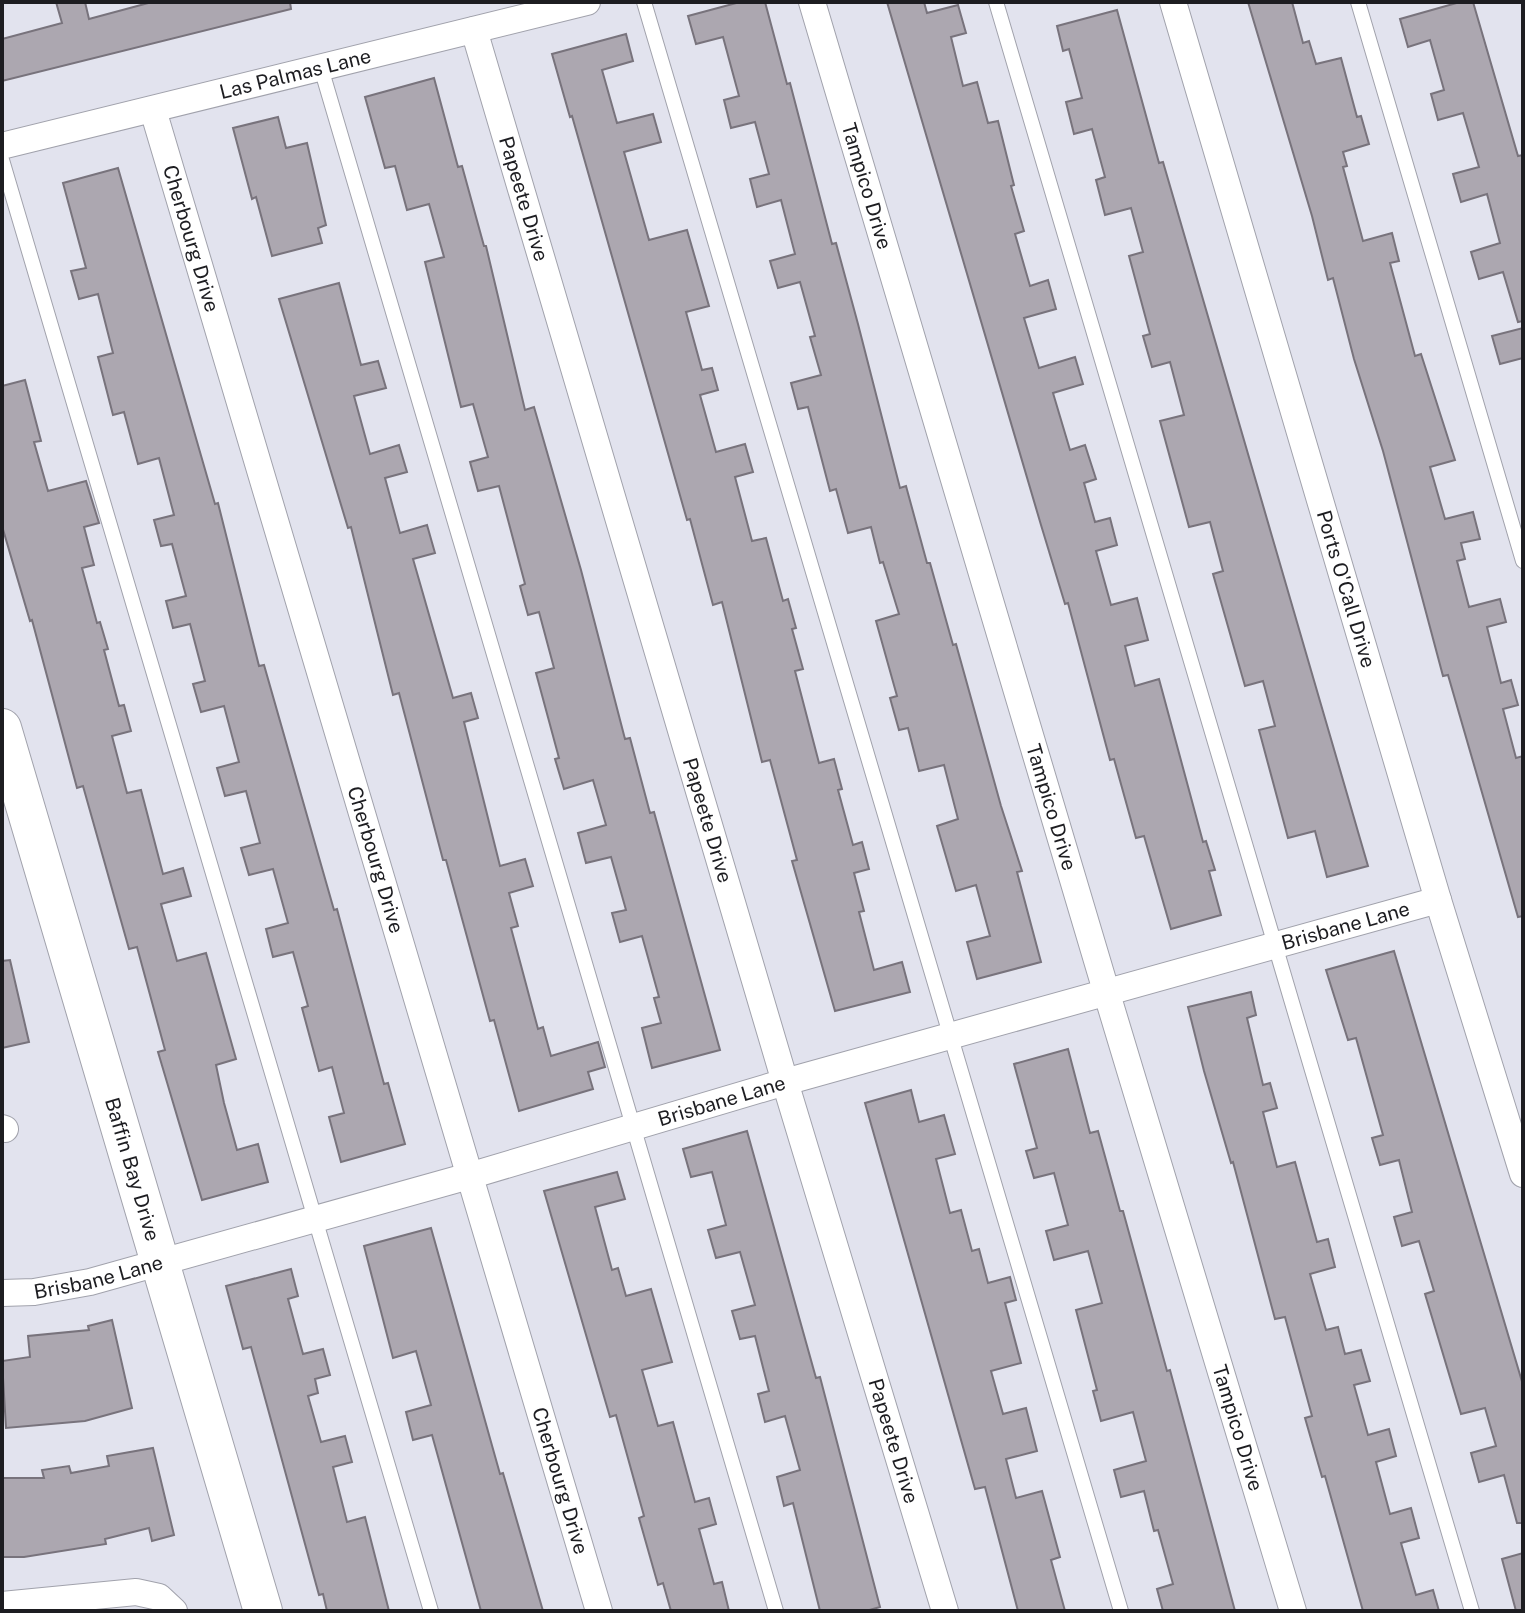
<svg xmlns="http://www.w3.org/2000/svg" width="1525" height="1613" viewBox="0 0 1525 1613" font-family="'Public Sans',sans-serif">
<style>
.building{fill:#aca7b0;stroke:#78737c;stroke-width:2}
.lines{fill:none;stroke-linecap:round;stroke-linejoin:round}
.lane-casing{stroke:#a1a2ac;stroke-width:16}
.street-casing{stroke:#a1a2ac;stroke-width:28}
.secondary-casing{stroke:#a1a2ac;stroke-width:40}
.lane{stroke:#fff;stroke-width:14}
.street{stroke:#fff;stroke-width:26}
.secondary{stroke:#fff;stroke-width:38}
.labels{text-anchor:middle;stroke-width:7;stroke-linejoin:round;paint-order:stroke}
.street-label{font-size:20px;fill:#1d1d21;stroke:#fff}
</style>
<rect width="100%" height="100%" fill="#e2e3ee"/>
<g class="building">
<polygon points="56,2 85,2 89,19 152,2 290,2 291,9 2,81 2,39 62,23"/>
<polygon points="740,2 765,2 787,84 790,83 832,244 836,243 858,324 900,488 906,486 927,563 930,563 953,645 956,644 1001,806 1022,871 1017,872 1041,962 977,979 967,942 990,936 976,885 956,891 937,826 958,819 944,765 919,771 908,728 899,730 890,698 897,696 876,621 899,614 883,562 880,563 871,527 848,533 836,489 830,491 808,407 798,409 791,383 821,375 810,337 815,336 800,282 778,288 770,261 795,254 781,200 757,207 750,179 769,174 755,122 731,128 724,100 739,96 723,37 696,44 688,16"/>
<polygon points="887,2 924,2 927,13 958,5 966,33 951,37 963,86 977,82 988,123 998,121 1014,185 1011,186 1024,231 1015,234 1030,286 1048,280 1056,309 1024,318 1039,368 1075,357 1083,384 1053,393 1070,450 1085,445 1096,479 1084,483 1095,522 1110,518 1117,545 1096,551 1111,605 1137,598 1148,640 1125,646 1135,686 1159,679 1203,842 1206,841 1215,870 1209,871 1221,915 1171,929 1144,836 1136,838 1114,759 1110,760 1068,603 1065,604 1041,525"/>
<polygon points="1248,2 1292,2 1303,43 1309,41 1316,64 1341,58 1357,117 1361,116 1369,144 1343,152 1347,166 1343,167 1363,241 1392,233 1399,261 1390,263 1415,356 1421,354 1455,460 1430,467 1445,519 1473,512 1480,539 1461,543 1465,559 1457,561 1469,607 1500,599 1506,622 1487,627 1501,683 1511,680 1518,705 1503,709 1516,758 1523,756 1523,916 1518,917 1448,675 1443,676 1383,451 1354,359 1333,278 1328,280 1312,216"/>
<polygon points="1460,2 1473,2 1518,156 1523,155 1523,321 1518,322 1503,272 1479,279 1471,252 1500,243 1487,194 1461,202 1453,174 1479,167 1463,113 1438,120 1431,94 1444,90 1430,40 1408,47 1400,19"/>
<polygon points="1117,10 1159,163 1163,162 1368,866 1327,877 1315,831 1288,838 1259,730 1275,726 1263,681 1245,686 1213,574 1223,571 1210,522 1189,527 1160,421 1184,415 1170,362 1152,367 1143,336 1150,334 1129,256 1143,252 1131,208 1105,215 1096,180 1105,177 1092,129 1074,134 1066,102 1082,98 1069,49 1063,51 1057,26"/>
<polygon points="626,34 633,61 602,70 617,123 653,114 661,142 624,152 649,240 687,230 709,306 686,312 702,370 712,368 718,390 700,395 716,452 745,444 753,472 735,477 752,541 766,538 783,601 788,599 796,628 792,629 803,669 795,671 819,763 834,759 842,789 838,790 853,845 862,842 869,869 854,873 864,911 859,912 874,970 902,962 910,992 835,1011 792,861 797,860 770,760 762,762 722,602 713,605 690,519 687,520 572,116 570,117 552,54"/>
<polygon points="434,78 458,167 462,166 484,246 486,246 525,410 534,407 581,570 625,739 630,738 650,813 654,812 720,1050 652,1068 642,1028 661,1023 654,998 659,997 642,936 620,942 612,913 626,910 611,857 586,863 578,833 606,825 593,780 564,789 555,759 559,758 536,673 554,668 539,612 528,615 520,586 525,584 499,486 478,491 470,462 488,457 473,404 461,407 425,262 444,257 429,204 407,210 395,166 385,168 365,97"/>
<polygon points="278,117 286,148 307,143 326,225 318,228 322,243 272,256 256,197 252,199 233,128"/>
<polygon points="118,168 215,504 218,503 259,666 264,665 334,910 337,909 384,1084 388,1083 405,1144 341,1162 329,1117 344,1113 332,1067 319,1071 302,1008 308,1006 293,952 273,957 266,929 288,923 273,869 249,875 241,848 260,843 246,791 225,796 217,768 239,762 224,706 201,712 193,684 205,681 190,624 173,628 166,601 186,596 172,544 161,546 154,520 174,515 159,458 138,464 124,412 113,415 98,357 113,353 98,294 79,299 71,271 86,268 63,183"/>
<polygon points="339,283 361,365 378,361 386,388 354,396 370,454 399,445 407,472 385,478 400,533 427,525 435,553 413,559 453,698 471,693 478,718 464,722 500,866 525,859 533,886 509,893 518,926 511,928 538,1029 543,1027 551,1056 598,1042 605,1067 588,1072 593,1089 519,1111 494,1020 490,1021 446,860 443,860 399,693 393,695 351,527 348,528 279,299"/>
<polygon points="1523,328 1523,358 1500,364 1492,336"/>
<polygon points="25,380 41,441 34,442 48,491 86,481 99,523 84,527 94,565 82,568 97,623 100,622 108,649 104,650 119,706 124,705 131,731 112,736 127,793 141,790 163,874 183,868 191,896 161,904 177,961 206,953 236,1059 216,1065 224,1103 237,1150 258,1144 268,1182 202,1200 158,1052 165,1050 137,947 129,949 83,786 77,788 32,620 30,621 2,526 2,386"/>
<polygon points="1394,951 1523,1385 1523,1523 1517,1523 1504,1475 1479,1482 1471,1453 1496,1446 1485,1408 1461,1414 1425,1294 1434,1291 1419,1241 1402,1246 1394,1217 1412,1212 1399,1160 1380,1165 1372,1138 1383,1135 1356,1038 1348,1040 1326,970"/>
<polygon points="10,960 29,1042 2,1048 2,961"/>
<polygon points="1251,992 1256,1015 1247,1018 1263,1085 1270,1083 1277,1108 1263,1112 1277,1167 1295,1162 1317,1242 1328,1239 1335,1267 1310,1274 1326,1330 1338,1327 1345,1354 1361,1350 1370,1381 1354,1385 1368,1435 1389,1429 1396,1456 1376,1462 1390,1514 1411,1508 1419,1538 1401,1543 1416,1595 1433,1590 1439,1611 1363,1611 1325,1476 1322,1477 1305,1418 1312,1416 1285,1317 1275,1319 1233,1162 1231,1163 1204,1071 1188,1007"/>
<polygon points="1068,1049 1090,1133 1098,1131 1120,1211 1123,1211 1167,1371 1170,1370 1235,1611 1163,1611 1157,1589 1173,1584 1158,1530 1154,1531 1144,1491 1121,1497 1114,1470 1146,1461 1133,1412 1101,1421 1093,1391 1097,1390 1076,1310 1102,1303 1088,1251 1054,1260 1046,1231 1068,1225 1054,1173 1034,1178 1026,1151 1037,1148 1014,1064"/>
<polygon points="911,1090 919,1122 944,1115 955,1154 936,1159 950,1213 961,1210 972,1251 979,1249 988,1283 1010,1277 1016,1300 1005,1303 1021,1363 991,1371 1003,1414 1026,1408 1037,1451 1006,1459 1016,1498 1042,1491 1060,1557 1051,1560 1065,1611 1018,1611 985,1487 975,1489 865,1103"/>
<polygon points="747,1131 816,1378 820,1377 880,1607 866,1611 820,1611 793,1503 784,1506 777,1477 800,1470 785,1416 765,1422 758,1394 769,1391 755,1336 740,1339 732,1311 755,1305 740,1252 716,1258 708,1230 726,1225 712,1172 691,1177 683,1149"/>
<polygon points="617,1172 625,1199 595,1207 612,1270 618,1268 626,1296 651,1289 672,1362 642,1370 658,1426 673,1422 695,1502 709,1498 716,1524 699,1529 714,1584 722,1582 729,1611 671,1611 663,1583 658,1585 639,1518 644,1516 616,1415 610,1417 544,1191"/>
<polygon points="431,1228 500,1474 503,1473 543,1611 481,1611 432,1435 413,1440 406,1412 431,1405 416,1351 393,1358 364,1246"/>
<polygon points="291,1269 298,1296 288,1299 303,1354 323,1349 330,1375 315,1379 318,1393 308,1396 321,1442 345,1436 352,1462 333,1467 347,1522 365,1517 389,1611 327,1611 323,1594 319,1595 251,1347 243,1349 226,1286"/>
<polygon points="112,1320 132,1408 85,1421 6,1428 2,1361 30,1357 28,1336 89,1330 88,1326"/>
<polygon points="153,1448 174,1535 152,1541 149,1528 105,1539 106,1544 24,1557 2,1557 2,1478 44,1478 42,1470 69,1466 71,1473 109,1466 107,1456"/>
<polygon points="1523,1553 1523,1611 1516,1611 1502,1559"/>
</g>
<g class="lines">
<g class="lane-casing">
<g id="lane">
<polyline points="644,2 1121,1611"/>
<polyline points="996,2 1472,1611"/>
<polyline points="1358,2 1523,561"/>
<polyline points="321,68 776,1611"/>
<polyline points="2,160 431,1611"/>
</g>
</g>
<g class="street-casing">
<g id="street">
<path id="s1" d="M 812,2 L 1107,994 L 1293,1611"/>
<path id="s2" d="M 1173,2 L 1438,900 L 1523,1174"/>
<path id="s3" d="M 474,30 L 785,1082 L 945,1611"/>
<path id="s4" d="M 153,110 L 599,1611"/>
<path id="s5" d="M 2,146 L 587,2"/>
<polyline points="2,1128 5,1129"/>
<path id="s6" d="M 2,1293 L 34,1292 L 90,1282 L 469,1176 L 785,1082 L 1438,900"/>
<polyline points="2,1605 136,1592 159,1597 174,1611"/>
</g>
</g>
<g class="secondary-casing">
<g id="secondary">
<path id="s7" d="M 2,728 L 263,1611"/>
</g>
</g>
<use href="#lane" class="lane"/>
<use href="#street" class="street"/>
<use href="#secondary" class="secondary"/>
</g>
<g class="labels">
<g class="street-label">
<text dy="7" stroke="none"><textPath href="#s5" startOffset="302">Las Palmas Lane</textPath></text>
<text dy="7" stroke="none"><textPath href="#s1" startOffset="192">Tampico Drive</textPath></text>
<text dy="7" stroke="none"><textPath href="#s3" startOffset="176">Papeete Drive</textPath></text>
<text dy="7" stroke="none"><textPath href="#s4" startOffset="134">Cherbourg Drive</textPath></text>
<text dy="7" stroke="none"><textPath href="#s2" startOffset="612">Ports O'Call Drive</textPath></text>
<text dy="7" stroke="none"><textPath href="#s1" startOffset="840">Tampico Drive</textPath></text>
<text dy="7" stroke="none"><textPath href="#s3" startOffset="824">Papeete Drive</textPath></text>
<text dy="7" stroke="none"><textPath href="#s4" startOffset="782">Cherbourg Drive</textPath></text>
<text dy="7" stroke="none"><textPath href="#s6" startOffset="1394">Brisbane Lane</textPath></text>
<text dy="7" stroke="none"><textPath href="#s6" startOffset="746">Brisbane Lane</textPath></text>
<text dy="7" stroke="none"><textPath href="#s7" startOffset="460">Baffin Bay Drive</textPath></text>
<text dy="7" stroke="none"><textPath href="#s6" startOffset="98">Brisbane Lane</textPath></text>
<text dy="7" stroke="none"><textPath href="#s1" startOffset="1488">Tampico Drive</textPath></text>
<text dy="7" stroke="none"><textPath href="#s3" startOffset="1472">Papeete Drive</textPath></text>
<text dy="7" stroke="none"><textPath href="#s4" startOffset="1430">Cherbourg Drive</textPath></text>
</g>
</g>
<rect width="1525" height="1613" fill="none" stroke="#1d1d21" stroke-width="8"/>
</svg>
